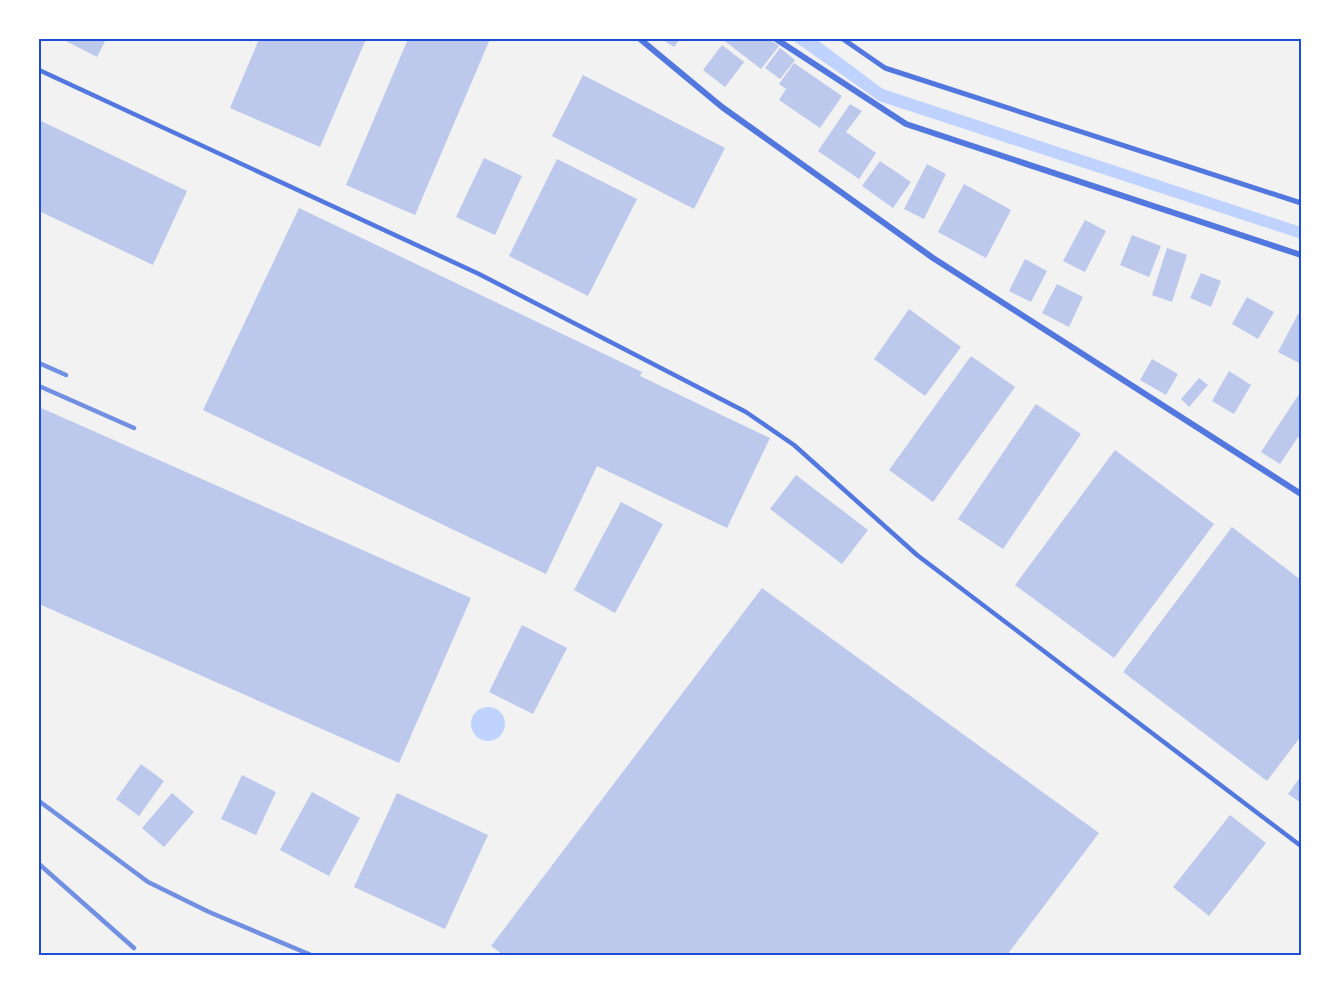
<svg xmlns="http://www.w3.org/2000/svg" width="1340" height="994" viewBox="0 0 1340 994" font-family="'Source Sans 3',sans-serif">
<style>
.water{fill:#bfd3fe}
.building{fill:#bdc9ec}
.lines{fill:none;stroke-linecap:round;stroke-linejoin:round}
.service{stroke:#5277de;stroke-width:4.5}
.pedestrian{stroke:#5277de;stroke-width:5}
.minor{stroke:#5277de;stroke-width:6}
.rail{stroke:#7290e2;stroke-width:4.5}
.neatline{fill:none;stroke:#1d4ed8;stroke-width:2}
</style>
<rect width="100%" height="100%" fill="#f2f2f2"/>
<g class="water">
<polygon points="791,39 816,39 883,89 1301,227 1301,239 879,101"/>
<circle cx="488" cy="724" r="17"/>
</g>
<g class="building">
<polygon points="62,39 106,39 97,57"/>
<polygon points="259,39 366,39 320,147 230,108"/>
<polygon points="408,39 490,39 415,215 346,185"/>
<polygon points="662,39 680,39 674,47"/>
<polygon points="722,39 769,39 779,46 761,69"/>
<polygon points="722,45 744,62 725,87 703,70"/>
<polygon points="780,48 795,60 780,79 765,68"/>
<polygon points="794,63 842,96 820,128 779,100 786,89 779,84"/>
<polygon points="583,75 725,148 694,209 552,136"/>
<polygon points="850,104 862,111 846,132 876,153 859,179 818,151"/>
<polygon points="39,120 187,191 153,265 39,211"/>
<polygon points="484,158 522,176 495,235 456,217"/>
<polygon points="557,159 637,199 588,296 509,256"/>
<polygon points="880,161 911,182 893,208 862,186"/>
<polygon points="927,164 946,174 924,219 904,209"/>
<polygon points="964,184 1011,210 986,258 938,232"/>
<polygon points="299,208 642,372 640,376 770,438 727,528 597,466 546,574 203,410"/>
<polygon points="1085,220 1106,231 1085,272 1063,261"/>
<polygon points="1132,235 1161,246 1149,277 1120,265"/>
<polygon points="1167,248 1187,255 1172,302 1152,295"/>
<polygon points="1025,259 1047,271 1031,302 1009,291"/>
<polygon points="1201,273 1221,281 1211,307 1190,298"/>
<polygon points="1057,284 1083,297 1069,327 1042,313"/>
<polygon points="1247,297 1274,312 1258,339 1232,324"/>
<polygon points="909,309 961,347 925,396 874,359"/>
<polygon points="1298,314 1301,315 1301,364 1278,352"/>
<polygon points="971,356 1015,387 933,502 889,470"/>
<polygon points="1152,359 1178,374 1166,395 1140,380"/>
<polygon points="1229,371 1251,385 1234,414 1212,401"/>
<polygon points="1199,378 1208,385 1189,407 1181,399"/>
<polygon points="1301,391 1301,439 1298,437 1280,464 1261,452"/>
<polygon points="1036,404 1081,434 1003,549 958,519"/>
<polygon points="39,407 471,598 399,763 39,604"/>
<polygon points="1115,450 1214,524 1114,658 1015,585"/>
<polygon points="796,475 868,530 842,564 770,509"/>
<polygon points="621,502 663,524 615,613 574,590"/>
<polygon points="1232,527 1301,580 1301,736 1267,781 1123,672"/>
<polygon points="762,588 1099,833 1007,955 503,955 491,946"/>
<polygon points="522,625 567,648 533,714 489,692"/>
<polygon points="141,764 164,781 139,816 116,799"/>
<polygon points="242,775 276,792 256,835 221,819"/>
<polygon points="1301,776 1301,803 1288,794"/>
<polygon points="312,792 360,818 329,876 280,850"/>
<polygon points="172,793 194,812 164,847 142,828"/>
<polygon points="397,793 488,835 445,929 354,887"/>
<polygon points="1230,815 1266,843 1209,916 1173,887"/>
</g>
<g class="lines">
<polyline class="service" points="39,70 479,274 746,412 794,445 917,555 1301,846"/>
<polyline class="pedestrian" points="843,39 885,68 1301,203"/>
<g class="minor">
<polyline points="640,39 722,107 933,258 1301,494"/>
<polyline points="776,39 906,124 1301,255"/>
</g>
<g class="rail">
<polyline points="39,363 66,375"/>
<polyline points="39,386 134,428"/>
<polyline points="39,801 148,882 209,912 311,955"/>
<polyline points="39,864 134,948"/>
</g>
</g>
<rect width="1340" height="994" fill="none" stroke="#ffffff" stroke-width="81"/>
<rect x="40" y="40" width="1260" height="914" class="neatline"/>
</svg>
